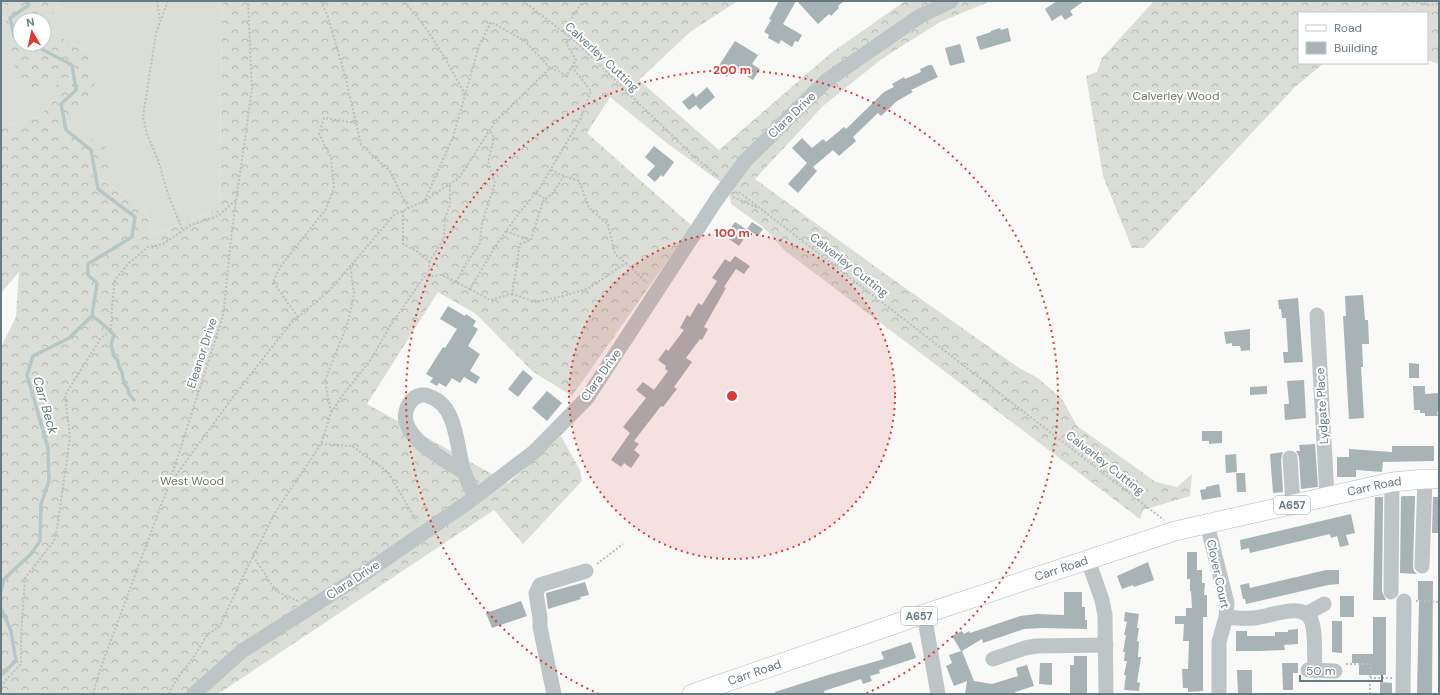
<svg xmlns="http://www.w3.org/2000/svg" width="1440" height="695" viewBox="0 0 1440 695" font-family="'DM Sans',sans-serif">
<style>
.grass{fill:#dbded6}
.forest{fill:url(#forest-crowns)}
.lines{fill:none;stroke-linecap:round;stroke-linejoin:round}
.stream{stroke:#b7c7c8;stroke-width:3.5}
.building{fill:#a8b3b6}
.major-casing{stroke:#b2b9bb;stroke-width:20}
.path{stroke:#bbbfc1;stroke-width:2;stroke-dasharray:2 2;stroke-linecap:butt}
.minor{stroke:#bec5c7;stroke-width:15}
.major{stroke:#fff;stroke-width:19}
.minor-bridge{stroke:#bec5c7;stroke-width:15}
.ring{fill:none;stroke:#dc3a34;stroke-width:2;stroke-dasharray:2 4}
.labels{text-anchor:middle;stroke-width:4;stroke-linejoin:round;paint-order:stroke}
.shield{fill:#fff;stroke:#94a2a7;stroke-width:1}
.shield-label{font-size:11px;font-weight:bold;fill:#667a81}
.street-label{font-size:12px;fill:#667a81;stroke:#fff}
.park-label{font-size:12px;fill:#6c7964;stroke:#fff}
.water-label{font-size:13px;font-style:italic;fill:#60787b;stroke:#fff}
.centre{fill:#dc3a34;stroke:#fff;stroke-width:2}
.ring-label{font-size:12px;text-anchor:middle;font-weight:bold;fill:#dc3a34;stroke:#fff;stroke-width:4;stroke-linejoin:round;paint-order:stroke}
</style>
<defs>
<pattern id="forest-crowns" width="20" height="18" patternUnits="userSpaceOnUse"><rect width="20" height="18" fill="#dbded6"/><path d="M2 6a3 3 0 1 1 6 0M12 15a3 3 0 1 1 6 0" fill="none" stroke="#b5b9b3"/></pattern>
</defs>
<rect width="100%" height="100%" fill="#f9f9f7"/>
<g class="grass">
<polygon points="1,1 3,1 6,20 31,89 57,80 57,97 39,117 1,127"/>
<polygon points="56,1 223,1 222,28 219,209 153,235 145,208 92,174 55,130 89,52 44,29 44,20 58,8"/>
</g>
<g class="forest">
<polygon points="3,1 56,1 58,8 44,22 44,20 20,20 20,44 44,44 44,29 89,52 96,96 56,130 103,143 116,165 92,174 145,208 153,235 219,209 222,28 223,1 738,1 690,32 639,80 719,150 831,53 905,1 991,1 940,22 883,58 823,106 755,179 884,273 1019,368 1038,378 1062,399 1077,426 1156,482 1177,487 1192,474 1190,496 1143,510 1140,519 784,250 763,227 731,204 729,188 668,144 610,97 587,133 692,226 572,396 532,371 476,314 438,292 367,404 508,483 561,436 580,470 582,481 523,544 494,510 218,694 1,694 2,457 1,456 1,347 16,317 19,272 1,293 1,127 39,117 57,97 57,81 31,89 19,78 11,55"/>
<polygon points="1154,1 1439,1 1439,64 1427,60 1427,13 1299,13 1299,63 1324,63 1295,87 1144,248 1132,248 1103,176 1086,76 1097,72 1102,58"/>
</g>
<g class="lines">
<g class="stream">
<polyline points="20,38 14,36 10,18 29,5 26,1"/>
<path d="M 92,316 C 96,318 111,331 114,335 L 111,345 L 114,356 L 118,361 L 119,367 L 122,372 L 124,383 L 128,389 L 129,394 L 134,400"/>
<polyline points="1,591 4,579 31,554 40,541 41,504 49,481 48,448 27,375 33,356 69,338 92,316 97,283 88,275 88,264 132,237 135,217 98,189 91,150 66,130 61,104 76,90 72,65 32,44"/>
<polyline points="1,608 11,631 16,661 1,675"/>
</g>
</g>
<g class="building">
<polygon points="779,1 796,1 783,24 802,35 798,42 795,41 792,47 781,40 779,44 768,38 769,35 764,32 771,20 769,19"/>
<polygon points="797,1 844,1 838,6 839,8 831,16 829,14 818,24"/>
<polygon points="1057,1 1084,1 1070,11 1073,15 1065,20 1061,15 1052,21 1045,9"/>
<polygon points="1000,28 1001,30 1008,28 1011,41 980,50 976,37 991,32 991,31"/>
<polygon points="735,41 758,55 752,64 760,69 753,80 733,67 727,77 716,70"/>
<polygon points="960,44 965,62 950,66 945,48"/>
<polygon points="929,65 932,65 938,77 911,90 913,92 897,101 881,116 878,113 853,137 856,141 839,156 833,150 813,167 817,171 798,193 788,184 807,163 792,148 802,138 812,148 823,139 826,142 844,127 846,129 884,92 894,87 892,84 904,77 905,79 921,72 920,69"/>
<polygon points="707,87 715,97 700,110 696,105 689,110 682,102 693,93 696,97"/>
<polygon points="654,146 674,162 663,177 661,175 655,182 647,175 655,166 645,157"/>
<polygon points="735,222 749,231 739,246 725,236"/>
<polygon points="752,222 763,229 758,236 747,229"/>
<polygon points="735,256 750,266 744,274 736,269 724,287 726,288 704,327 708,329 702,340 700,339 686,358 692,362 674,387 677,389 663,407 661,406 634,441 639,444 634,450 640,455 631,468 624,463 621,467 611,460 630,433 623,427 646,398 636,390 643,382 654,390 668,371 665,369 666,366 658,360 666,349 668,351 684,330 680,328 687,315 690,317 698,303 702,305 717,281 712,278 725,259 730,262"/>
<polygon points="1363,295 1365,320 1368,320 1369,344 1362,344 1363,367 1361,367 1364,418 1349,419 1343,316 1346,316 1345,296"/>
<polygon points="1298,298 1303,362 1284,363 1283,352 1288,352 1286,318 1282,318 1281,309 1279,309 1278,300"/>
<polygon points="448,306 465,316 466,314 476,321 473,326 478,329 468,346 480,354 470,371 480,377 476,384 464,377 460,383 452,378 446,387 439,383 437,386 430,382 433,378 426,374 443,347 445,348 457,329 440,319"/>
<polygon points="1250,329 1250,350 1241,351 1240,346 1232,346 1232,343 1226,344 1224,332"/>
<polygon points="1409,363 1419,364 1419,378 1409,378"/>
<polygon points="523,370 533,378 518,397 508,389"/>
<polygon points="1304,380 1306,418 1285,420 1284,404 1289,404 1287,381"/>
<polygon points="1267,386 1267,394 1250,395 1250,387"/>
<polygon points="1413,386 1425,386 1425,394 1439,393 1439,412 1437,412 1438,416 1425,416 1425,413 1420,413 1420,410 1414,410"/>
<polygon points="547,391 562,403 547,421 532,408"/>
<polygon points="1202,431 1222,431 1222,443 1209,444 1209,441 1202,441"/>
<polygon points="1315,444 1318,487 1301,489 1299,457 1296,451 1300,451 1299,445"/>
<polygon points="1392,446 1434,446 1434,461 1383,462 1382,472 1356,470 1356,477 1337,477 1337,457 1349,457 1349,449 1392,452"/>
<polygon points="1283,452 1281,459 1283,492 1273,493 1270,454"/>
<polygon points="1236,454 1237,472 1226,473 1225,455"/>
<polygon points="1236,473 1245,473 1246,492 1237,492"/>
<polygon points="1219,484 1221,497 1202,500 1200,490 1206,489 1206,487"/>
<polygon points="1403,496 1415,496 1413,566 1414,571 1417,574 1400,573 1401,497"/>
<polygon points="1375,497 1383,497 1382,592 1386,600 1373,600"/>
<polygon points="1433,497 1439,497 1439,533 1432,533"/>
<polygon points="1351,514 1355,533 1346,535 1349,545 1340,547 1337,536 1331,538 1330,534 1250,553 1249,548 1241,550 1240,540"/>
<polygon points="1187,552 1197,552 1197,570 1202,570 1202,583 1205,583 1204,595 1207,595 1207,617 1203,617 1203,691 1188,692 1188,688 1183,688 1182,669 1188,669 1189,641 1183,641 1184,624 1175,624 1175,616 1186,616 1186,608 1192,608 1191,591 1190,591 1190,579 1187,579"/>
<polygon points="1148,562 1154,580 1134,587 1133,585 1122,589 1117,576"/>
<polygon points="1326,570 1339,570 1339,584 1328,585 1246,604 1245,599 1243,599 1240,585 1249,583 1250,588"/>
<polygon points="1418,581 1433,581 1432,694 1417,694 1419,600 1418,600"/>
<polygon points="585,582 589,595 580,597 581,599 548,609 546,593"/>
<polygon points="1064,592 1082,592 1082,607 1085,607 1085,620 1087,620 1087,629 1041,628 1024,629 983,643 982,639 962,651 974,681 992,684 1018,676 1016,668 1027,665 1034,686 1015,692 1016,694 965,694 967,681 954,686 946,666 952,663 949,655 961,651 952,636 962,631 964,634 969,631 970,633 1020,616 1037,614 1064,615"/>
<rect x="1340" y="596" width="14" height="21"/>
<polygon points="521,601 527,616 492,628 486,613"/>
<polygon points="1125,612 1139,614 1137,628 1139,628 1137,641 1139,642 1138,657 1141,657 1137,682 1140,683 1139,691 1124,690 1126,675 1124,675 1127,661 1124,661 1125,652 1123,652 1126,635 1124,635 1127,622 1124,621"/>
<polygon points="1373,617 1386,617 1386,675 1359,675 1359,663 1352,663 1352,654 1373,654"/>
<polygon points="1332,621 1342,621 1342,653 1332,652"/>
<polygon points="1298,629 1298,644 1284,645 1285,650 1259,651 1236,651 1236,631 1247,631 1247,636 1275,636 1275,632 1288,632 1288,630"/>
<polygon points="911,642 916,658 879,670 880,673 870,676 872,681 863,684 861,679 824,691 825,694 775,694 775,692 828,675 884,659 881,652"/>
<polygon points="1074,656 1087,656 1087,694 1070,694 1070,665 1074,665"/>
<polygon points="1040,663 1052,663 1052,685 1039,684"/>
<polygon points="1282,663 1298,663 1298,673 1293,673 1293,690 1283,690"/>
<polygon points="1237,670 1252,670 1252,694 1238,694"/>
<polygon points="1380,682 1392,683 1392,694 1380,694"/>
</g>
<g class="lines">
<g class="major-casing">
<g id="major">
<path id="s1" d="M 692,694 L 924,614 L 1175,531 L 1392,482 L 1425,479 L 1439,479"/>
</g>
</g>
<g class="path">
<polyline points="157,1 160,20"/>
<polyline points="168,1 156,33 143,117 147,134 158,160 169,197 183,231"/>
<polyline points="321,1 328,17 346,79 361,145 390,171 408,208"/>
<path d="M 401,1 C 422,14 452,71 465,94"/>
<polyline points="523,1 575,41 693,156 719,177"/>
<polyline points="1408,1 1429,5 1439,4"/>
<polyline points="563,32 583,1"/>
<polyline points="551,170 564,176 579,181 589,208 608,224 615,254 626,263 589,288 567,295 536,302 512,294 520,244 531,240 543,201 552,194 564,176"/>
<polyline points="739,192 1164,520"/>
<polyline points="536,193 545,199"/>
<polyline points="733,197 758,208"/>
<polyline points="425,200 453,137 479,46 491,22 525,41 550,68"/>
<polyline points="403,211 403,244 418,252 429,262 430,277"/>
<polyline points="506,231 529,240"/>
<polyline points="429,262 444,239 445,218 450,205 450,183"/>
<polyline points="626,263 647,283"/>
<polyline points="456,282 466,264 480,243 482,223 495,183 488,162 494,138 490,130"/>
<polyline points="470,289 490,300 512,294"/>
<polyline points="298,317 273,282 280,267 326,209 334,187 331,158 319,134 324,118 356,123"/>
<polyline points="331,412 325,381 348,322 354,293 350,265"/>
<polyline points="321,444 352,446 388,472 417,522"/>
<polyline points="171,482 236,393 291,323 329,291 394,215 424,201 459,178 495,122 550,68 560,72 566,76 576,60 566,43 571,38"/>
<polyline points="253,556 276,591 298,601"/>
<polyline points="597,564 623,544"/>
<polyline points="1416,601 1439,602"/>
<polyline points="1346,664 1371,664 1370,678"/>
<polyline points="1,687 6,680 21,664 21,635 25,578 54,541 57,529 70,437 65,395 101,338 111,331 112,307 115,280 128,264 148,247 163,244 191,225 218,216 236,200"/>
<polyline points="93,694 101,667 169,484 223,316 232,230 252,89 248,1"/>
<polyline points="169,694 176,680 193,658 207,635 220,626 245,572 276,511 321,444 331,413 342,396 372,358 390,326 424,277 442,275 470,289 500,239 520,212 539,189 580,120 591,91 572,67"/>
<polyline points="1370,694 1370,678 1392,678"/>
</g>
<g class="minor">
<polyline points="745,161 826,81 920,16 951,1"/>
<polyline points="1317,315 1327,496"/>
<polyline points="1290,458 1293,505"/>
<path d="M 464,472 C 445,460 396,436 407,408 C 410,401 414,396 422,395 C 425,394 428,396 431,397 C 458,407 456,448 464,472 C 467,480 471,489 475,497"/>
<polyline points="1207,524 1227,603 1226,617 1219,642 1219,694"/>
<polyline points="1088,560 1102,600 1105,615 1106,694"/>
<polyline points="1422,566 1425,479"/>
<polyline points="1391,592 1392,482"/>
<polyline points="924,614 938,694"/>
<polyline points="1306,614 1324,604"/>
<path d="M 1226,617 C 1235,618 1244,619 1254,618 C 1269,617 1303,601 1311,620 C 1316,631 1314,657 1315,670"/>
<polyline points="993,659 1025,648 1036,646 1106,645"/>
<polyline points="1308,670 1335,671"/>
<polyline points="194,694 242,651 365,573 467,503 534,452 587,398 717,199"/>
<polyline points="554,694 540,627 540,618 536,593 540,585 586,571"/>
<polyline points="1403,694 1404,601"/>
</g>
<use href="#major" class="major"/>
<polyline class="minor-bridge" points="717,199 745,161"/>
</g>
<circle cx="732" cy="396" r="163" fill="#dc3a34" fill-opacity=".12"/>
<g class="ring">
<circle cx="732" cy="396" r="163"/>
<path d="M599 694A326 326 0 1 1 865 694"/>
</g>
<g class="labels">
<g class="shield">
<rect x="1274" y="496" width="36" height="18" rx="3"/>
<rect x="901" y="607" width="36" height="18" rx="3"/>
</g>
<g class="shield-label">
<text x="1292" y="509">A657</text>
<text x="919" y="620">A657</text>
</g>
<g class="street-label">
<text transform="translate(602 57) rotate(43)" y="4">Calverley Cutting</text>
<text transform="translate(792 115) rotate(-44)" y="4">Clara Drive</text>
<text transform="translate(849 265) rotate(38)" y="4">Calverley Cutting</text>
<text transform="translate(202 353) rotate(-72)" y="4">Eleanor Drive</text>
<text transform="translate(601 375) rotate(-55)" y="4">Clara Drive</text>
<text transform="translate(1322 406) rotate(-93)" y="4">Lydgate Place</text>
<text transform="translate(1105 463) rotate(38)" y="4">Calverley Cutting</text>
<text dy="4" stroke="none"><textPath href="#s1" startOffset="714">Carr Road</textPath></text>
<text dy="4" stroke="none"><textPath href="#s1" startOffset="390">Carr Road</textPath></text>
<text transform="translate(1218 574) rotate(78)" y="4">Clover Court</text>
<text transform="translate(353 580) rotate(-33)" y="4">Clara Drive</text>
<text dy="4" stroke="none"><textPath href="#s1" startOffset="66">Carr Road</textPath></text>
</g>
<g class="park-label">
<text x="1176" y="100">Calverley Wood</text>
<text x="192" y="485">West Wood</text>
</g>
<g class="water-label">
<text transform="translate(46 405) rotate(74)" y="5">Carr Beck</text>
</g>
</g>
<circle cx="732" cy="396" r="6" class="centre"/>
<g class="ring-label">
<text x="732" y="74">200 m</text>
<text x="732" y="237">100 m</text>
</g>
<rect width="1440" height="695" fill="none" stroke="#667a81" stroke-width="4"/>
<rect x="1298" y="12" width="130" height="52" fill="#ffffff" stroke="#c2cacd"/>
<rect x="1306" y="25" width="20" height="6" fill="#ffffff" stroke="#c2cacd"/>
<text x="1334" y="32" font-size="12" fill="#667a81">Road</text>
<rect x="1306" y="42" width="20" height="12" fill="#a8b3b6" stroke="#c2cacd"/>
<text x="1334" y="52" font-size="12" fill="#667a81">Building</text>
<g transform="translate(32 32) rotate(351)"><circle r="19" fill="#ffffff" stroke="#c2cacd"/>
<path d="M0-3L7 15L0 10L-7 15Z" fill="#dc3a34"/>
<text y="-6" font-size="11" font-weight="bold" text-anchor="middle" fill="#667a81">N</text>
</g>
<path d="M1300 675v6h82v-6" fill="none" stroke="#667a81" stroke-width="2"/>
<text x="1306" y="675" font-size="12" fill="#667a81" stroke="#ffffff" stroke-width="3" paint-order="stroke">50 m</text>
</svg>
